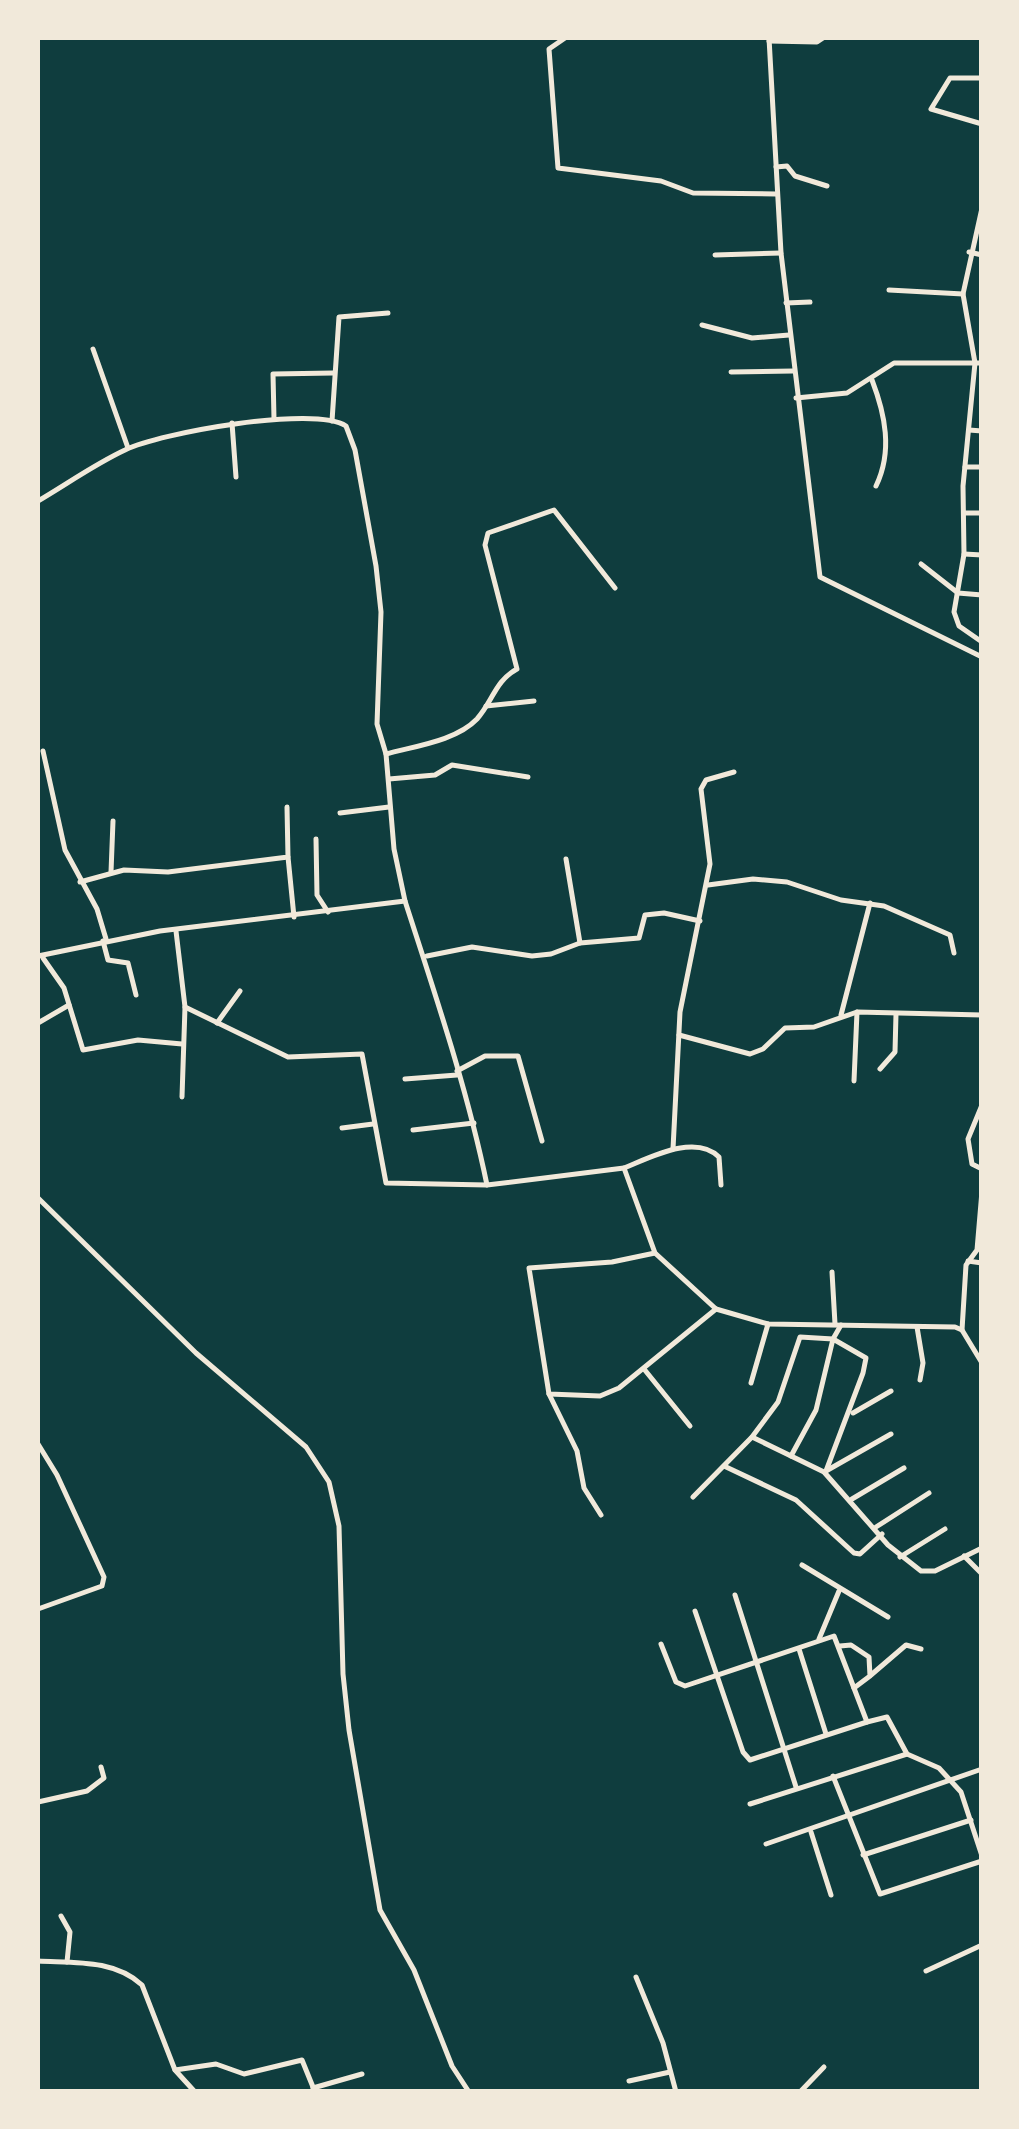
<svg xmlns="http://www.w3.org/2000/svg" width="1019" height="2129" viewBox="0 0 1019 2129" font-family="'Public Sans',sans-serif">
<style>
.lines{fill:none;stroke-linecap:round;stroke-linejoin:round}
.minor{stroke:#f1e9da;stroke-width:5}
</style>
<rect width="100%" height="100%" fill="#0f3d3e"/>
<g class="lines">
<g class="minor">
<polyline points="565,38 549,49 558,168 661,181 693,193 776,194"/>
<polyline points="769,38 781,253 820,577 982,657"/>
<polyline points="769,41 817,42 823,38"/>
<polyline points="982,78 950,78 931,109 982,124"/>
<polyline points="776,167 787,166 795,176 827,186"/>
<polyline points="982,208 963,294 975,363 963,486 964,554 954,612 959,626 982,642"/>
<polyline points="969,252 982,255"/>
<polyline points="715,255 781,253"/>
<polyline points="889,290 963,294"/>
<polyline points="786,303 810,302"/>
<polyline points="702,325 752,338 789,335"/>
<polyline points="93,349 128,448"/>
<polyline points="731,372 793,371"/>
<path d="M 872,380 C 885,414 893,451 876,486"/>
<polyline points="796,398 847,393 894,363 982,363"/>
<polyline points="274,419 273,374 333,373"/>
<polyline points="332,421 339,317 388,313"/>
<polyline points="232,423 236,477"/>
<polyline points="969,430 982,431"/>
<polyline points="965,467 982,467"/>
<path d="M 38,501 C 67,484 95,464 125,450 C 159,433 315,405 346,426 L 355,450 L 376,566 L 381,612 L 377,724 L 386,754 L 394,849 L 405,901"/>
<polyline points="964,513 982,513"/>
<polyline points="964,554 982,555"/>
<polyline points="921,564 958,593 982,595"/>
<polyline points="486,706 534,701"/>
<polyline points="43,751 65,850 97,909 106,939"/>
<path d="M 386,754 C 415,746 456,741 477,719 C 493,701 495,681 517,669 L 485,545 L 488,533 L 554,510 L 615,588"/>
<polyline points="389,779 435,775 452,765 528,777"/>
<polyline points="340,813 389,807"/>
<polyline points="316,839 317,895 328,912"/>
<polyline points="288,857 294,917"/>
<polyline points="566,859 580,943"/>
<polyline points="111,872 113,821"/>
<polyline points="80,882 124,870 168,872 288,857 287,807"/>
<polyline points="708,885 753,879 787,882 841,900 884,906 950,935 954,953"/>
<polyline points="176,931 185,1007 182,1097"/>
<polyline points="103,941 108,960 128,963 136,995"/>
<path d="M 38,956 L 160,931 L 405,901 C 435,994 467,1088 487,1185 L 624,1168 L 655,1253 L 716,1309 L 768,1324 L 955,1327 L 962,1330 L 982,1363"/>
<polyline points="427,956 472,947 532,956 551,954 580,943 639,938 645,915 664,913 700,921"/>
<polyline points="43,958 64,988 83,1050 138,1040 182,1044"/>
<polyline points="185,1007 288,1057 362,1054 386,1183 487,1185"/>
<polyline points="841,1015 870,903"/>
<polyline points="38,1023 69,1005"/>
<polyline points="217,1023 240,991"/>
<polyline points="679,1035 750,1054 763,1049 785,1028 814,1027 857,1012 982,1015"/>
<polyline points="880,1069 895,1052 896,1014"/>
<polyline points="457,1071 485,1056 518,1056 542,1141"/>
<polyline points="405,1079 457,1075"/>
<polyline points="854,1081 857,1012"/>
<polyline points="982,1105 968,1139 972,1164 982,1169"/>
<polyline points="342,1128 373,1124"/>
<polyline points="413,1130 474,1123"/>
<polyline points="673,1149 680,1012 710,864 701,789 706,780 734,772"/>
<path d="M 624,1168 C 649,1158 695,1133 719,1157 L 721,1185"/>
<polyline points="38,1198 196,1353 306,1447 329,1482 339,1526 343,1674 349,1730 380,1910 414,1970 452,2066 469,2092"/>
<polyline points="655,1253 612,1262 529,1268 549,1394 600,1396 619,1388 716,1309"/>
<polyline points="968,1261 982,1263"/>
<polyline points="832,1272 835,1324"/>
<polyline points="917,1327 923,1363 920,1380"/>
<polyline points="962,1330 966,1265 977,1250 982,1191"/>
<polyline points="644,1369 690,1426"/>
<polyline points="751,1383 768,1324"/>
<polyline points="549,1394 577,1451 584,1488 601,1515"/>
<polyline points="853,1413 891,1391"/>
<polyline points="752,1437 824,1472 888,1545 921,1571 935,1571 982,1548"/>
<polyline points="38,1444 57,1475 104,1577 102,1586 38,1609"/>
<polyline points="791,1456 816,1410 833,1339 866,1358 863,1373 826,1471"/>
<polyline points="724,1466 796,1500 854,1553 860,1554 882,1534"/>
<polyline points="826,1471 891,1434"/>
<polyline points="693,1497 752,1437 778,1402 800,1337 833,1339 841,1325"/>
<polyline points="852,1499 904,1468"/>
<polyline points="876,1527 929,1493"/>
<polyline points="964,1556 982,1574"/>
<polyline points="900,1557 945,1529"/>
<polyline points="802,1565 888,1617"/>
<polyline points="735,1595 796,1787"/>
<polyline points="695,1611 743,1752 750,1760 867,1722"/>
<polyline points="819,1639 839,1591"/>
<polyline points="661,1644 676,1682 685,1686 834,1636 867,1722 887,1717 907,1754 939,1768 961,1792 982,1856"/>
<polyline points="840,1646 851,1645 869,1657 870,1676 854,1688"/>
<polyline points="799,1649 826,1734"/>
<polyline points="871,1675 906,1645 921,1649"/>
<polyline points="833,1776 880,1894 982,1861"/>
<polyline points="38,1802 87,1791 104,1778 101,1767"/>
<polyline points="750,1804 907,1754"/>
<polyline points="811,1832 831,1895"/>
<polyline points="766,1844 982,1769"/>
<polyline points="863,1855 971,1820"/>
<polyline points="61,1916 70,1932 67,1962"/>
<path d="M 38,1961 C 73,1963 114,1959 142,1985 L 175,2070 L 195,2092"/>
<polyline points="926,1971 982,1945"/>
<polyline points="636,1977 663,2043 676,2092"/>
<polyline points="175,2070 216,2064 244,2074 302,2060 315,2092"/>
<polyline points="629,2081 670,2072"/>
<polyline points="313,2088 362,2074"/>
<polyline points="800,2092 824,2067"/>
</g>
</g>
<rect width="1019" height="2129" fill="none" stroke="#f1e9da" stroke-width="80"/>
</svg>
